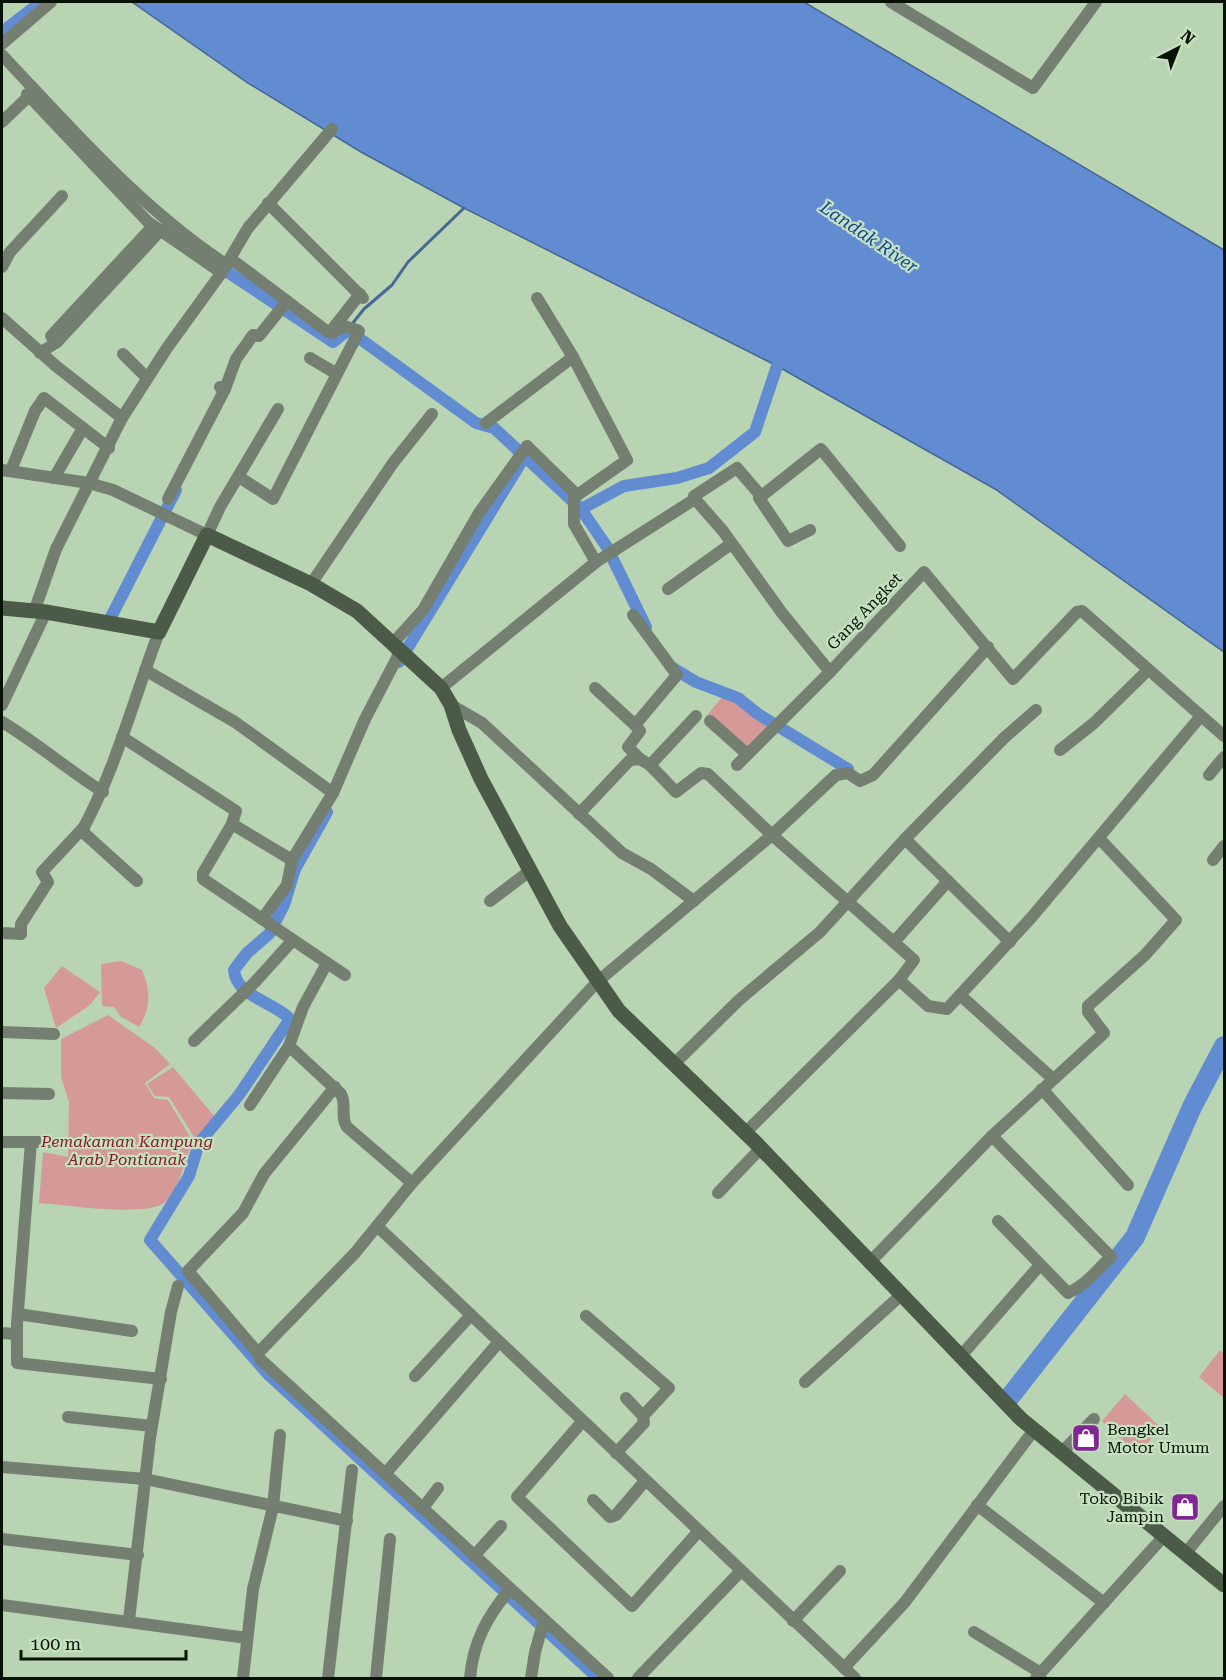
<svg xmlns="http://www.w3.org/2000/svg" width="1226" height="1680" viewBox="0 0 1226 1680" font-family="'Roboto Serif',serif">
<style>
.green{fill:#d59998}
.water{fill:#628cd1;stroke:#476794;stroke-width:1.5}
.lines{fill:none;stroke-linecap:round;stroke-linejoin:round}
.stream{stroke:#476794;stroke-width:3}
.canal{stroke:#628cd1;stroke-width:12}
.river{stroke:#628cd1;stroke-width:20}
.street{stroke:#747f71;stroke-width:12}
.secondary{stroke:#4b5b47;stroke-width:15}
.labels{text-anchor:middle;stroke-width:4.5;stroke-linejoin:round;paint-order:stroke}
.street-label{font-size:16px;fill:#081106;stroke:#c6e1bf}
.park-label{font-size:16px;font-style:italic;fill:#881a28;stroke:#c6e1bf}
.poi-label{font-size:16px;fill:#081106;stroke:#c6e1bf;text-anchor:start}
.water-label{font-size:18px;font-style:italic;fill:#124597;stroke:#c6e1bf}
</style>
<rect width="100%" height="100%" fill="#b9d4b3"/>
<g class="green">
<polygon points="724,695 749,710 770,730 747,754 707,715"/>
<path d="M 121,961 L 142,970 C 151,990 151,1008 139,1027 L 120,1016 L 114,1007 L 102,1006 L 101,964 Z"/>
<polygon points="62,966 100,992 90,1005 56,1028 44,988"/>
<path d="M 108,1015 L 155,1048 L 170,1064 L 145,1083 L 154,1098 L 168,1100 L 192,1140 C 188,1155 177,1194 164,1203 C 144,1217 66,1205 39,1203 L 43,1152 L 68,1157 L 69,1102 L 61,1077 L 61,1039 Z"/>
<polygon points="173,1067 214,1116 196,1140 169,1097 155,1096 147,1084"/>
<polygon points="1220,1350 1224,1354 1224,1398 1199,1377"/>
<polygon points="1125,1394 1159,1426 1140,1456 1102,1421"/>
</g>
<polygon class="water" points="132,2 804,2 1224,250 1224,652 995,489 777,366 464,208 361,152 248,83"/>
<g class="lines">
<polyline class="stream" points="352,324 364,309 392,285 408,262 464,208"/>
<g class="canal">
<polyline points="2,32 41,2"/>
<polyline points="217,265 333,342 348,330 476,423 494,428 581,509 607,547 646,627"/>
<polyline points="581,509 624,486 677,478 709,468 755,432 777,366"/>
<polyline points="111,617 176,490"/>
<polyline points="399,662 520,464"/>
<polyline points="671,667 696,682 738,698 758,714 848,769"/>
<path d="M 327,812 L 295,869 L 284,905 L 269,934 L 247,953 L 234,970 C 236,997 273,1001 290,1019 L 239,1095 L 199,1143 L 189,1176 L 150,1240 L 268,1374 L 598,1678"/>
</g>
<polyline class="river" points="1009,1398 1135,1237 1192,1107 1224,1046"/>
<g class="street">
<polyline points="891,2 1033,88 1096,2"/>
<polyline points="2,44 51,2"/>
<path d="M 2,55 C 72,129 141,209 227,265"/>
<polyline points="27,94 148,222 222,273"/>
<polyline points="2,122 29,96"/>
<polyline points="268,203 363,298"/>
<polyline points="231,259 328,332 332,333 344,326 357,330"/>
<polyline points="2,267 10,252 62,196"/>
<polyline points="2,318 56,366 122,418"/>
<polyline points="331,331 360,294"/>
<polyline points="57,342 51,336 153,226"/>
<polyline points="40,353 57,342 161,230"/>
<polyline points="123,354 147,378"/>
<polyline points="573,357 627,460 576,496"/>
<polyline points="310,358 337,374"/>
<polyline points="220,387 225,389 236,359 253,335 259,336 287,301"/>
<polyline points="486,423 573,357 537,298"/>
<polyline points="2,470 89,483 113,490 207,535 220,507 278,409"/>
<polyline points="11,470 35,411 44,398 109,448"/>
<polyline points="239,477 273,499 359,331"/>
<polyline points="54,478 83,428"/>
<polyline points="168,499 225,389"/>
<polyline points="695,499 694,496 737,468 761,496"/>
<polyline points="810,530 788,541 759,498 821,449 900,546"/>
<polyline points="311,584 393,463 432,414"/>
<polyline points="668,589 731,544"/>
<polyline points="34,612 56,549 122,418 167,348 222,272 248,228 332,129"/>
<polyline points="394,642 423,610 479,513 527,446 574,492 574,524 596,562"/>
<polyline points="145,670 235,722 333,793"/>
<polyline points="441,688 596,562 695,499 723,531 782,613 830,672 924,572 1013,679 1077,612 1082,611 1224,736"/>
<polyline points="595,688 635,725 677,675 633,615"/>
<polyline points="2,705 46,612"/>
<polyline points="451,705 482,723 622,853 651,869 694,901"/>
<polyline points="710,721 747,754"/>
<path d="M 2,722 C 37,743 68,770 103,792"/>
<polyline points="635,725 640,731 628,747 640,759"/>
<polyline points="122,737 236,811 232,824 203,873 203,879 345,975"/>
<polyline points="1060,750 1094,723 1148,670"/>
<polyline points="650,765 676,792 701,773 708,774 772,835 914,960 899,980 746,1132"/>
<polyline points="737,765 830,672"/>
<polyline points="1209,775 1224,757"/>
<polyline points="579,814 630,760 640,759 650,765 696,716"/>
<polyline points="232,824 292,860"/>
<polyline points="905,839 1010,942"/>
<polyline points="1213,860 1224,846"/>
<path d="M 137,881 L 84,833 L 84,827 C 117,765 134,698 159,632"/>
<polyline points="490,901 531,870"/>
<polyline points="262,919 287,885 292,860 333,793 365,719 398,656 397,645"/>
<polyline points="2,933 21,934 21,924 48,882 42,872 84,827"/>
<polyline points="894,942 948,881"/>
<polyline points="899,980 928,1006 947,1009 1031,918 1201,716"/>
<polyline points="960,995 1052,1078"/>
<polyline points="2,1032 54,1034"/>
<polyline points="194,1041 255,982 293,940"/>
<path d="M 289,1046 L 341,1094 C 347,1105 340,1117 347,1127 L 412,1183"/>
<polyline points="675,1063 739,1000 820,932 905,839 1005,737 1036,710"/>
<polyline points="1042,1089 1128,1185"/>
<polyline points="2,1093 49,1094"/>
<polyline points="250,1105 289,1046 303,1007 327,963"/>
<path d="M 992,1136 L 1111,1257 C 1096,1271 1086,1285 1068,1293 L 998,1221"/>
<polyline points="2,1142 50,1142"/>
<polyline points="31,1142 17,1324 17,1363 161,1379"/>
<polyline points="718,1193 761,1148"/>
<polyline points="377,1226 855,1678"/>
<polyline points="869,1263 992,1136 1104,1033 1088,1012 1088,1006 1145,955 1176,920 1099,838"/>
<polyline points="18,1314 132,1331"/>
<polyline points="586,1316 669,1388 643,1416"/>
<polyline points="2,1333 16,1334"/>
<polyline points="258,1353 188,1271 243,1213 264,1174 335,1087"/>
<polyline points="960,1357 1040,1265"/>
<polyline points="415,1376 471,1315"/>
<polyline points="805,1382 900,1296"/>
<polyline points="68,1417 152,1426"/>
<polyline points="582,1422 517,1497 632,1606 698,1532"/>
<polyline points="1062,1452 1094,1419"/>
<polyline points="616,1453 644,1423 643,1416 626,1398"/>
<polyline points="2,1467 145,1479 347,1521"/>
<polyline points="385,1474 499,1342"/>
<polyline points="593,1500 610,1517 616,1515 645,1481"/>
<polyline points="977,1505 1104,1603"/>
<polyline points="423,1508 438,1488"/>
<polyline points="2,1539 138,1555"/>
<polyline points="1185,1554 1224,1506"/>
<polyline points="474,1556 501,1526"/>
<polyline points="2,1605 247,1638"/>
<polyline points="129,1620 150,1438 171,1312 178,1286"/>
<polyline points="793,1621 840,1571"/>
<polyline points="974,1632 1041,1673"/>
<polyline points="844,1668 905,1602 1034,1430"/>
<polyline points="243,1678 253,1589 273,1507 280,1435"/>
<polyline points="328,1678 352,1470"/>
<polyline points="376,1678 390,1539"/>
<path d="M 470,1678 C 473,1642 487,1617 510,1589"/>
<polyline points="531,1678 535,1652 544,1620"/>
<polyline points="608,1678 260,1359 258,1353 355,1253 412,1183 597,982 772,835 836,775 848,773 860,781 873,775 988,647"/>
<polyline points="638,1678 741,1571"/>
<polyline points="1036,1678 1164,1536"/>
</g>
<polyline class="secondary" points="2,608 46,612 159,632 207,535 311,584 357,611 441,688 451,705 459,730 481,779 560,926 619,1011 756,1143 1021,1419 1224,1585"/>
</g>
<defs>
<g id="shop-square" transform="scale(1.5)"><rect x="-9" y="-9" width="18" height="18" rx="4" fill="#812794" stroke="#c6e1bf"/><path d="M-5-2.5h2.3a2.7 3.5 0 0 1 5.4 0H5L5.5 6h-11ZM-1.5-2.5h3a1.5 2.3 0 0 0-3 0Z" fill="#fff"/></g>
</defs>
<g fill-rule="evenodd">
<use href="#shop-square" x="1086" y="1438"/>
<use href="#shop-square" x="1185" y="1507"/>
</g>
<g class="labels">
<g class="street-label">
<text transform="translate(864 611) rotate(-46)" y="6">Gang Angket</text>
</g>
<g class="park-label">
<text x="127" y="1147">Pemakaman Kampung<tspan x="127" dy="18">Arab Pontianak</tspan></text>
</g>
<g class="poi-label">
<text x="1107" y="1435">Bengkel<tspan x="1107" dy="18">Motor Umum</tspan></text>
<text x="1164" y="1504" text-anchor="end">Toko Bibik<tspan x="1164" dy="18">Jampin</tspan></text>
</g>
<g class="water-label">
<text transform="translate(869 237) rotate(34)" y="6">Landak River</text>
</g>
</g>
<rect width="1226" height="1680" fill="none" stroke="#081106" stroke-width="6"/>
<g transform="translate(1178 48) rotate(42)" stroke="#c6e1bf" stroke-width="4.5" paint-order="stroke">
<path d="M0-4.5L10 22L0 15L-10 22Z" fill="#081106"/>
<text y="-9" font-size="16" font-weight="bold" text-anchor="middle" fill="#081106">N</text>
</g>
<path d="M21 1650v9h165v-9" fill="none" stroke="#081106" stroke-width="3"/>
<text x="30" y="1650" font-size="18" fill="#081106" stroke="#c6e1bf" stroke-width="4.5" paint-order="stroke">100 m</text>
</svg>
